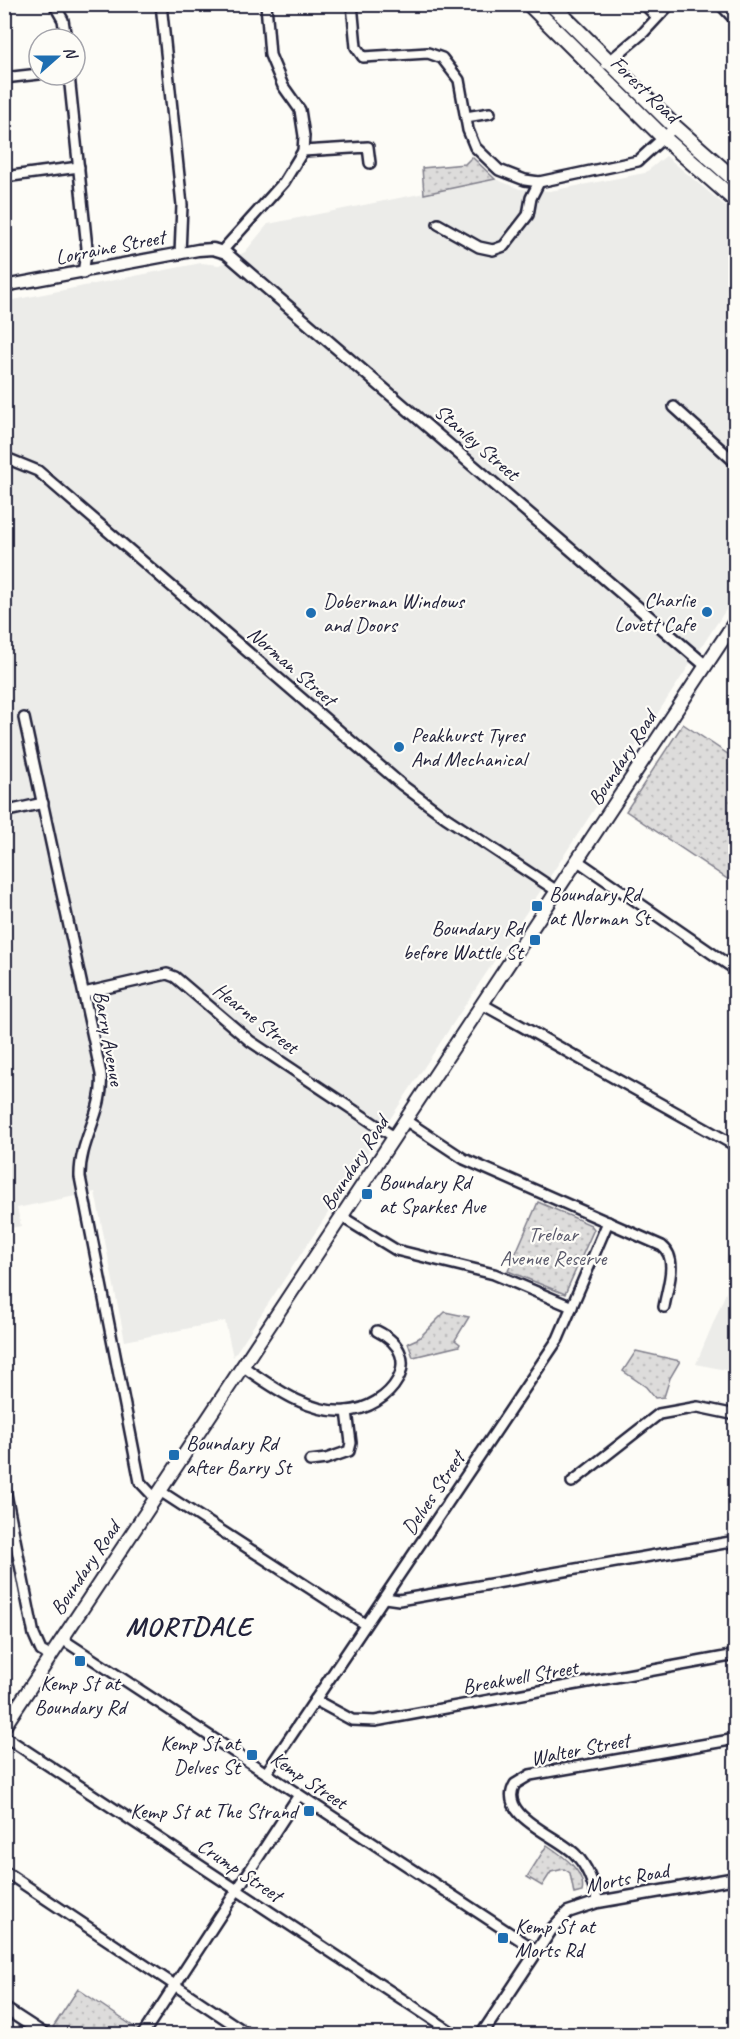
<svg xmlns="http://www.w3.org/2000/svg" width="740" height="2039" viewBox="0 0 740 2039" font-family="Caveat,sans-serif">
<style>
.built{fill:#ecece9}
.grass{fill:url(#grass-dots);stroke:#807f8b;stroke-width:1.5}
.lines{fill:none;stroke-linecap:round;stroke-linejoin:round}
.minor-casing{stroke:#22223b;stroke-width:14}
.tertiary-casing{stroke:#22223b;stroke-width:15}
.secondary-casing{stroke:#22223b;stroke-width:16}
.primary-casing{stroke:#22223b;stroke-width:18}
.minor{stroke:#fdfcf7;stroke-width:9}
.tertiary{stroke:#fdfcf7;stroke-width:10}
.secondary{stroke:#fdfcf7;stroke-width:12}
.primary{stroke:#fdfcf7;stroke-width:14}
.poi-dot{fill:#1f6fb2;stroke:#fdfcf7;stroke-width:2}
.labels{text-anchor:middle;stroke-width:4.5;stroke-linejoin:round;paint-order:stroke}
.street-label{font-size:21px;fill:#22223b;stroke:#fdfcf7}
.poi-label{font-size:21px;fill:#22223b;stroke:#fdfcf7;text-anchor:start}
.park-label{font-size:21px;fill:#5a5a6b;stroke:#fdfcf7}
.district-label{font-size:27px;font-weight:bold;letter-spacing:1.5px;fill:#22223b;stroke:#fdfcf7}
</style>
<defs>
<pattern id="grass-dots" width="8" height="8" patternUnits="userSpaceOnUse" patternTransform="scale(1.5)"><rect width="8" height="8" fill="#dddcdb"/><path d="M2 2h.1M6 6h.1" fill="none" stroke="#bdbcbd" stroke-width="1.8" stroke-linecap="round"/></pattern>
</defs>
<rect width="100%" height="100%" fill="#fdfcf7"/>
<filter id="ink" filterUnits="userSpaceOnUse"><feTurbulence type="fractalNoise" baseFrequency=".0167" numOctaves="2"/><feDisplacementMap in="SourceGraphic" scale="12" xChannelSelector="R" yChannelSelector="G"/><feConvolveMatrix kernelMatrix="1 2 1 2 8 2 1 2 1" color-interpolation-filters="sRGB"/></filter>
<g filter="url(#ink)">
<g class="built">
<polygon points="666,156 735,214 735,596 233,1357 225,1321 125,1341 95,1192 17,1208 21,1226 5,1229 5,299 13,300 201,263 219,265 245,252 268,224 495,179 520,189 550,191 645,173"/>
<polygon points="735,1271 736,1372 735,1372 696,1364"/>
</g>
<g class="grass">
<polygon points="472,157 495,179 424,194 422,168 465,164"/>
<polygon points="683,724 735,759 735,884 626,811"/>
<polygon points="538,1202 591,1225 594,1229 565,1294 508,1271"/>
<polygon points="445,1312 469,1317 455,1340 460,1344 459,1346 413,1357 408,1343 419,1338"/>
<polygon points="636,1351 680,1361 670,1378 664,1397 655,1398 646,1387 623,1371"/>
<path d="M 547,1845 C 562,1855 587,1872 582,1892 L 574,1894 L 570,1873 L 564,1869 L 551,1872 L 542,1886 L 527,1877 Z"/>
<polygon points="78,1989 140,2031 138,2034 65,2034 53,2027"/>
</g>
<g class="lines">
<g class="minor-casing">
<g id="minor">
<polyline points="54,4 63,20 66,39"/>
<polyline points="161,4 182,205 180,254"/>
<polyline points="352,4 356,47 363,57 428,53 442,58 459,80 468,130 475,147 499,170 525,180 539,182 638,161 675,127"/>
<polyline points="644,4 657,17"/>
<polyline points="720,4 736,21"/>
<polyline points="606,64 644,32 670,4"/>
<polyline points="69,75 87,248 83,273"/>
<polyline points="4,78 39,74"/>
<polyline points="466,117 490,113"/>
<polyline points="303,151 368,147 370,163"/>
<polyline points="4,177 79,167"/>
<polyline points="438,224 479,247 493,250 504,246 528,215 531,198 539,182"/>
<polyline points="222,251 284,182 303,151 304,136 300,110 283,86 270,55 266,4"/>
<polyline points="674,407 736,463"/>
<polyline points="11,460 38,471 402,785 445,817 557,891"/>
<path d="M 24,718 L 101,1074 C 105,1111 79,1140 80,1177 L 140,1482 L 155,1498"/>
<polyline points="4,812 43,803"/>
<polyline points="578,861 736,970"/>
<polyline points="84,993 167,974 175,977 250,1041 394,1137"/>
<polyline points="482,1004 736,1146"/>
<path d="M 405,1120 L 464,1159 L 662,1246 C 679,1259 667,1288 664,1307"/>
<polyline points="342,1217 396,1250 494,1274 572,1307"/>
<path d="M 242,1366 C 272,1386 308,1414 346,1411 C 389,1409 430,1357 377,1331"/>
<polyline points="310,1461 326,1459 349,1451 351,1443 347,1411"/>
<polyline points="572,1482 659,1414 698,1407 736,1415"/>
<polyline points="4,1484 34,1635 41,1651 50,1656"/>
<polyline points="160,1491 365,1624"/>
<polyline points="385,1598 399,1600 736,1541"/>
<polyline points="62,1639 537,1951"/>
<polyline points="315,1700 352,1720 375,1721 736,1655"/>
<polyline points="4,1736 455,2034"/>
<polyline points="266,1773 558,1339 608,1222"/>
<polyline points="4,1871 248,2034"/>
<path d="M 598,1902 C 593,1885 589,1868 576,1855 C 559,1836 496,1816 515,1784 L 530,1775 L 736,1739"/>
<polyline points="143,2034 299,1795"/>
<polyline points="735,2034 736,2033"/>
</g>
</g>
<g class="tertiary-casing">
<g id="tertiary">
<polyline points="4,286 198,250 213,249 226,253 705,665"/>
<polyline points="4,2008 44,2034"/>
<polyline points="482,2034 551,1930 568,1912 598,1902 736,1878"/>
</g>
</g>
<g class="secondary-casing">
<polyline id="secondary" points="4,1727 736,620"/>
</g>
<g class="primary-casing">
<g id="primary">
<polyline points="529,4 664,138 736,201"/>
<polyline points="551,4 675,127 736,181"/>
</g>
</g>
<use href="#minor" class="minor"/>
<use href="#tertiary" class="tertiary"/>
<use href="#secondary" class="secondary"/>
<use href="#primary" class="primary"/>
</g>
</g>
<g class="poi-dot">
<circle cx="707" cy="612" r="6"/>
<circle cx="311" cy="613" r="6"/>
<circle cx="399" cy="747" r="6"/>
<rect x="531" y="900" width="12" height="12" rx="3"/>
<rect x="529" y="934" width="12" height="12" rx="3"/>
<rect x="361" y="1188" width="12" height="12" rx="3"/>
<rect x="168" y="1449" width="12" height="12" rx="3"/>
<rect x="74" y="1655" width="12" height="12" rx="3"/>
<rect x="246" y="1749" width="12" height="12" rx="3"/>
<rect x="303" y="1805" width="12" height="12" rx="3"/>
<rect x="497" y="1932" width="12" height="12" rx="3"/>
</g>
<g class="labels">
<g class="street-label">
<text transform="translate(645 89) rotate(44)" y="7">Forest Road</text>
<text transform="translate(110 247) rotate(-11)" y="7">Lorraine Street</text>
<text transform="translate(477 442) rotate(41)" y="7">Stanley Street</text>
<text transform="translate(292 666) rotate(41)" y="7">Norman Street</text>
<text transform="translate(622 758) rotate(-57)" y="7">Boundary Road</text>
<text transform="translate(256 1018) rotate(38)" y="7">Hearne Street</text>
<text transform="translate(109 1038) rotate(80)" y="7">Barry Avenue</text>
<text transform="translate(354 1163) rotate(-57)" y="7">Boundary Road</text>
<text transform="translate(433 1493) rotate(-56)" y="7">Delves Street</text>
<text transform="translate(85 1568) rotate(-56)" y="7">Boundary Road</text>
<text transform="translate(520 1677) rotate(-10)" y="7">Breakwell Street</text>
<text transform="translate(580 1749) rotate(-11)" y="7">Walter Street</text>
<text transform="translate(309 1780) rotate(34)" y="7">Kemp Street</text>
<text transform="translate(240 1870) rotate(34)" y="7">Crump Street</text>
<text transform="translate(627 1878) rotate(-11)" y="7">Morts Road</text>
</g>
<g class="poi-label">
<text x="695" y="607" text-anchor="end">Charlie<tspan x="695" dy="24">Lovett Cafe</tspan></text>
<text x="323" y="608">Doberman Windows<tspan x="323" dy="24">and Doors</tspan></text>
<text x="411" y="742">Peakhurst Tyres<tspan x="411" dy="24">And Mechanical</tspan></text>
<text x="549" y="901">Boundary Rd<tspan x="549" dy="24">at Norman St</tspan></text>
<text x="523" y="935" text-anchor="end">Boundary Rd<tspan x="523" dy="24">before Wattle St</tspan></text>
<text x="379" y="1189">Boundary Rd<tspan x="379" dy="24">at Sparkes Ave</tspan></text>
<text x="186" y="1450">Boundary Rd<tspan x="186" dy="24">after Barry St</tspan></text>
<text x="80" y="1690" text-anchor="middle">Kemp St at<tspan x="80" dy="24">Boundary Rd</tspan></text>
<text x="240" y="1750" text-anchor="end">Kemp St at<tspan x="240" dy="24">Delves St</tspan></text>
<text x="297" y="1818" text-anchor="end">Kemp St at The Strand</text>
<text x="515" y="1933">Kemp St at<tspan x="515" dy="24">Morts Rd</tspan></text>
</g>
<g class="park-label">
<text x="553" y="1241">Treloar<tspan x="553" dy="24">Avenue Reserve</tspan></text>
</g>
<g class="district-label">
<text x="189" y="1635">MORTDALE</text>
</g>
</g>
<rect width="740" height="2039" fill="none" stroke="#fdfcf7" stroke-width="24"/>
<rect x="12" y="12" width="716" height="2015" fill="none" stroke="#22223b" stroke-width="2" filter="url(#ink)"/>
<g transform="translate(57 57) rotate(69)"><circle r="28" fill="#fdfcf7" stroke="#a5a5ac" stroke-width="1.5"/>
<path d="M0-4.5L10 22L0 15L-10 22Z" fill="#1f6fb2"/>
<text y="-9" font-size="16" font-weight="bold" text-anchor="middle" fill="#22223b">N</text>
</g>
</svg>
